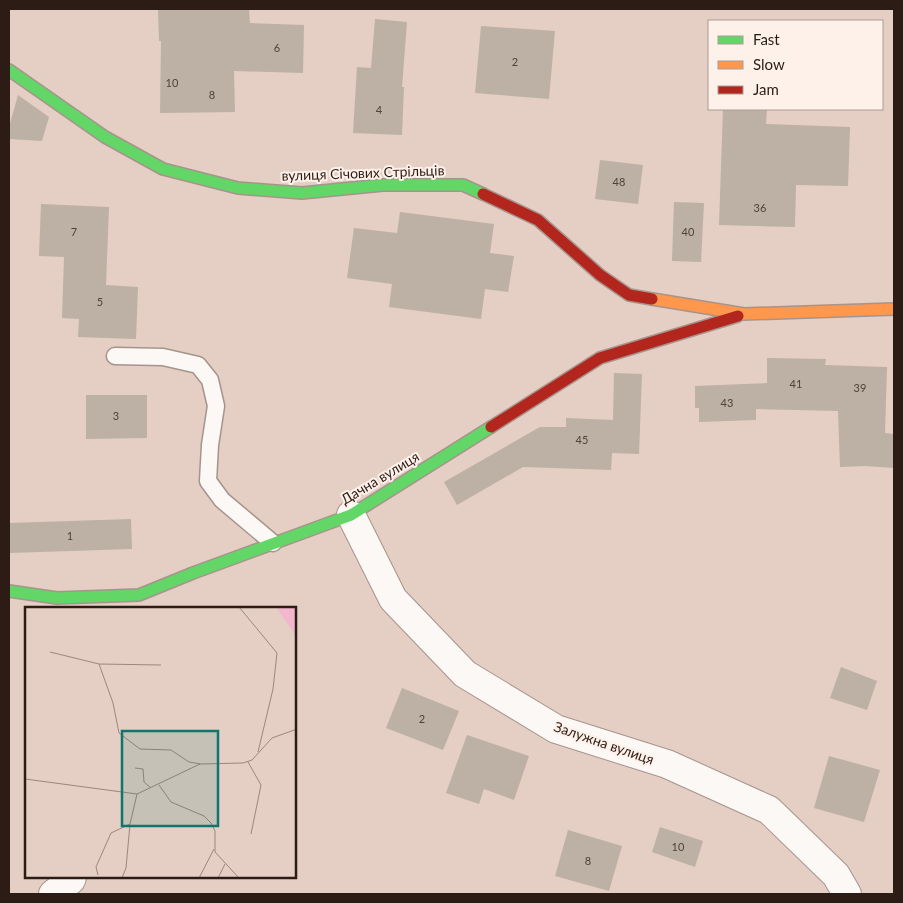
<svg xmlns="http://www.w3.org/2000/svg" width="903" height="903" viewBox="0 0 903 903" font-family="Lato,sans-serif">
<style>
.building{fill:#bcb1a4}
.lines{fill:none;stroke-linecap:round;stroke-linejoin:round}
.lane-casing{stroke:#a6948c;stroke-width:19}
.street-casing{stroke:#a6948c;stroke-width:30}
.fast-casing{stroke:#a6948c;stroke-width:14}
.slow-casing{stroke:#a6948c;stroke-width:14}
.jam-casing{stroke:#a6948c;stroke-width:14}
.lane{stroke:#fbf8f6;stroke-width:16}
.street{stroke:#fbf8f6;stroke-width:28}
.fast{stroke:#63d668;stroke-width:11}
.slow{stroke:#ff974d;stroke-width:11}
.jam{stroke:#b3261e;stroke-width:11}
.labels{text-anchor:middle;stroke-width:4;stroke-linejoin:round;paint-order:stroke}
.number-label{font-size:11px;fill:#504139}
.street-label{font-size:14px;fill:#2c1c15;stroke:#fef1ea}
.inset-road{fill:none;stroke:#9b877d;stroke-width:1}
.view{fill:#0f766e;fill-opacity:0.15;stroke:#0f766e;stroke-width:2.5}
.inset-edge{fill:none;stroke:#2c1c15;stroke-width:2.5}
</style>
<rect width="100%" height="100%" fill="#e5cec3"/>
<g class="building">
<polygon points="158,9 249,9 250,23 304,25 303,73 234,71 235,112 160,113 161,41 159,41"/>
<polygon points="375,19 407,22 402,87 404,87 402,135 353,133 357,67 371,68"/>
<polygon points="481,26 555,31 549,99 475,93"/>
<polygon points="18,95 49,117 42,141 9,139 9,127"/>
<polygon points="723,109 767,109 766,124 850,127 848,186 796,185 795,227 719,225"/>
<polygon points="600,160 643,165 638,204 595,199"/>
<polygon points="674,202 704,203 701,262 672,261"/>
<polygon points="41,204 109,207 106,285 138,287 136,339 78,337 79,319 62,318 64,257 39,256"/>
<polygon points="400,212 494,224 490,253 514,256 508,292 485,289 481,319 389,307 392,284 347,278 354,228 397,233"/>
<polygon points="767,358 826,359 825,365 887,367 885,433 894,434 894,468 865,466 840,467 838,411 756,409 756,420 699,422 699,408 695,408 695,386 767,383"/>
<polygon points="614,373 642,374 639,454 612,453 611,470 523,467 457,505 444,482 540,427 566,427 566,418 613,420"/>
<polygon points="86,395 147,395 147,438 86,439"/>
<polygon points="131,519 132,549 9,553 9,523"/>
<polygon points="841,667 877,681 867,710 830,698"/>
<polygon points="402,688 459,711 443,750 386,728"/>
<polygon points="467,735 529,756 514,800 484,789 479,804 446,793"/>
<polygon points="829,756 880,770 864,822 814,808"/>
<polygon points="660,827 703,841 695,867 652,852"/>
<polygon points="568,830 622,846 609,891 555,876"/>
</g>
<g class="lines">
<g class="lane-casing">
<polyline id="lane" points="115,356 163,357 198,365 210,380 216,406 210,445 208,481 222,500 273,543"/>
</g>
<g class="street-casing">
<g id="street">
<polyline points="351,515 393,599 465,674 556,729 667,764 769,810 836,875 847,894"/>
<polyline points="53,894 71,880 72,877"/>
</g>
</g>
<g class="fast-casing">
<g id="fast">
<polyline points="9,70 105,137 163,169 238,188 302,193 383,185 463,185 483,194"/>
<polyline points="9,591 57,598 139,595 193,573 351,515 491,427"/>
</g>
</g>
<g class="slow-casing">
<polyline id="slow" points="652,299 744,314 894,309"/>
</g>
<g class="jam-casing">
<g id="jam">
<polyline points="483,194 538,220 600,275 629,295 652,299"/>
<polyline points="491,427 600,358 738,316"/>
</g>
</g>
<use href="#lane" class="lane"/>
<use href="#street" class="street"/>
<use href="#fast" class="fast"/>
<use href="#slow" class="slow"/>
<use href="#jam" class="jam"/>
</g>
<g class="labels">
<g class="number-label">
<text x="277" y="52">6</text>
<text x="515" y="66">2</text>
<text x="172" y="87">10</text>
<text x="212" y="99">8</text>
<text x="379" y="114">4</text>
<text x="619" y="186">48</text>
<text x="760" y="212">36</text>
<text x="74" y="236">7</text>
<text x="688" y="236">40</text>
<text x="100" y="306">5</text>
<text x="796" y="388">41</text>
<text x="860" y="392">39</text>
<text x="727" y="407">43</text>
<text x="116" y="420">3</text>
<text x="582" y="444">45</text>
<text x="70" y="540">1</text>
<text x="422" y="723">2</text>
<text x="678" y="851">10</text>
<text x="588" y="865">8</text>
</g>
<g class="street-label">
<text transform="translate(363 173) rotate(-2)" y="5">вулиця Січових Стрільців</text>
<text transform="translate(380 478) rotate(-31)" y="5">Дачна вулиця</text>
<text transform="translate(604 743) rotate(19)" y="5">Залужна вулиця</text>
</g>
</g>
<g transform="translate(25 607)">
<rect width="271" height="271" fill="#e5cec3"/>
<path d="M 251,0 L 271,0 L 271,29 Z" fill="#f2b7cd"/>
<path class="inset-road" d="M 214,0 L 252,46 L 248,82 L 233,145M 25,45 L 74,57 L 136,58M 74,57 L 88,96 L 94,126 L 115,142 L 146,143 L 164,155 L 176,157 L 218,156 L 227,153 L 247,131 L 272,122M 223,155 L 236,178 L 226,227M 110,161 L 118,162 L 119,175 L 126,181M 0,172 L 112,187 L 175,157M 134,178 L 146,195 L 179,209 L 186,216 L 190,224 L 190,245 L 214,271M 73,268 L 71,260 L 86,226 L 105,217 L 112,187M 97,271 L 101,261 L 105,217M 174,271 L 189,242M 193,271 L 200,257"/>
<path class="view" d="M 97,124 L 193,124 L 193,219 L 97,219 Z"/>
<rect width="271" height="271" class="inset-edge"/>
</g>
<rect width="903" height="903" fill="none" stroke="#2c1c15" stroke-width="20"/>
<rect x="708" y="20" width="175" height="90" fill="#fef1ea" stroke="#aa9c95"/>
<rect x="718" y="36" width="25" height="8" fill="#63d668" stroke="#aa9c95"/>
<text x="753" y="45" font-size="15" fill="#2c1c15">Fast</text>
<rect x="718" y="61" width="25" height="8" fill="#ff974d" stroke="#aa9c95"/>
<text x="753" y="70" font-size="15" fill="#2c1c15">Slow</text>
<rect x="718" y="86" width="25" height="8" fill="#b3261e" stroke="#aa9c95"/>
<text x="753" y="95" font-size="15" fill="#2c1c15">Jam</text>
</svg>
